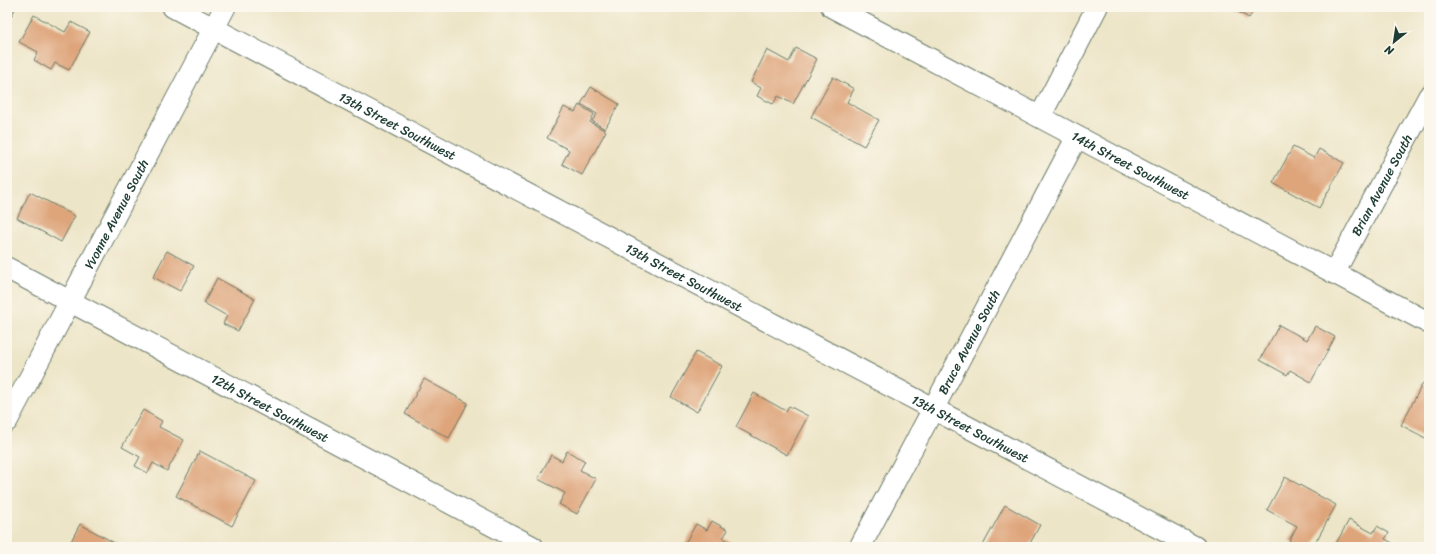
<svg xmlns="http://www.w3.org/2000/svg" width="1436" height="554" viewBox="0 0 1436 554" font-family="Sriracha,sans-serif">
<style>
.building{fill:#dea47a}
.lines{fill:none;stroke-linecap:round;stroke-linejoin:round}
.minor-casing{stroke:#677867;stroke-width:23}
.minor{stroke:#fff;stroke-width:21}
.labels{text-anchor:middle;stroke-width:3.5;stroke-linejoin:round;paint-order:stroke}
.street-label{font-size:13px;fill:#1f3d34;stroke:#fbf7ec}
</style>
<rect width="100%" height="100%" fill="#fbf7ec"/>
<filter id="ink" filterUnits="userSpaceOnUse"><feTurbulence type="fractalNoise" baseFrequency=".025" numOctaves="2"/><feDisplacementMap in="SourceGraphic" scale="8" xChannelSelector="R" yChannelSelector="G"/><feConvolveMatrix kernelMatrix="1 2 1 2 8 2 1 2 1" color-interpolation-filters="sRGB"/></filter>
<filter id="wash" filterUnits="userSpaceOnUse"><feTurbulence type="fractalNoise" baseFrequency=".012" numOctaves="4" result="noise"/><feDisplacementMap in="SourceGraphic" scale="16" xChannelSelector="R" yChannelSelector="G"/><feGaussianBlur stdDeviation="0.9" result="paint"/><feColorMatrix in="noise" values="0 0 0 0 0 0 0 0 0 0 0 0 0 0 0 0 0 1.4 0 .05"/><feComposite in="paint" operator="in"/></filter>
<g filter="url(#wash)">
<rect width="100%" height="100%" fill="#ede5c7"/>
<g id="blocks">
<g class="building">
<polygon points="7,7 16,7 7,24"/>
<polygon points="1229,7 1256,7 1249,18"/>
<polygon points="34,15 65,32 71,22 90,32 69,70 55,63 51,70 34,60 38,52 19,42"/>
<polygon points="796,48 817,59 793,104 778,96 773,104 757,96 761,88 751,82 767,50 789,62"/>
<polygon points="833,77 854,89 847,102 879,120 864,146 811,117"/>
<polygon points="591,87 619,104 605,129 592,121 597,114 581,104"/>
<polygon points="579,105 594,114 590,122 606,131 582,175 562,164 569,150 547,138 564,107 575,112"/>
<polygon points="1293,147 1314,158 1319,149 1344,163 1319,208 1273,183"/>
<polygon points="30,192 75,216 61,242 17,218"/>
<polygon points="167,251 194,266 180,291 153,277"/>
<polygon points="217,278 255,299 238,331 223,324 227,316 204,303"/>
<polygon points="1279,325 1307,340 1315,326 1335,337 1311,382 1290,370 1287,375 1260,360"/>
<polygon points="696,352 722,366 697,412 671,397"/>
<polygon points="424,379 468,403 449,438 405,414"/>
<polygon points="1423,383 1429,386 1429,440 1401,425"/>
<polygon points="754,393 786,411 789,406 808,416 787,455 736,427"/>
<polygon points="143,410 162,421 159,427 184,440 167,471 153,463 148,473 135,466 140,457 122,447"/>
<polygon points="200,451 256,481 232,526 176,496"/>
<polygon points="567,451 585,461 580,470 596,479 577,514 559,504 565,493 538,479 551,455 562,461"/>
<polygon points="1285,477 1336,505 1313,547 1299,547 1289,541 1297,526 1267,510"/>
<polygon points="1005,505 1040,525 1028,547 982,547"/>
<polygon points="1349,520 1373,533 1377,526 1389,533 1385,539 1398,546 1397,547 1334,547"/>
<polygon points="712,521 728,530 723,538 740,547 683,547 696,524 707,530"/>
<polygon points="80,524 122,547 68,547"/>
</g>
</g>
</g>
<g filter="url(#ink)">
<use href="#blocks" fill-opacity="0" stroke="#677867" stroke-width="1"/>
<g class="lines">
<g class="minor-casing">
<g id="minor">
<path id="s1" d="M 173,7 L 1195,547"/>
<path id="s2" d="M 832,7 L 1429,323"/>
<polyline points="1040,117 1097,7"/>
<path id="s3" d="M 7,268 L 533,547"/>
<path id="s4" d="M 1334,273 L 1429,96"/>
<path id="s5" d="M 7,421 L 225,7"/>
<path id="s6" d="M 860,547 L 1077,137"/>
</g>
</g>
<use href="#minor" class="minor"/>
</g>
</g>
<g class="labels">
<g class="street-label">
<text dy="5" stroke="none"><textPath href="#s1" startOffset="254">13th Street Southwest</textPath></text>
<text dy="5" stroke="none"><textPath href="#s2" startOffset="338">14th Street Southwest</textPath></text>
<text dy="5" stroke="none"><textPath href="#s4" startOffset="100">Brian Avenue South</textPath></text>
<text dy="5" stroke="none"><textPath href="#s5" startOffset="234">Yvonne Avenue South</textPath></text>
<text dy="5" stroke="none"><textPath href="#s1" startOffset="578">13th Street Southwest</textPath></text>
<text dy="5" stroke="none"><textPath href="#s6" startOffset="232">Bruce Avenue South</textPath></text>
<text dy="5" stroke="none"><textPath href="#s3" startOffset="298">12th Street Southwest</textPath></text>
<text dy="5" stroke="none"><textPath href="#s1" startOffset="902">13th Street Southwest</textPath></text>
</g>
</g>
<rect width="1436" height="554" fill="none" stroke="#fbf7ec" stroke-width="24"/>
<g transform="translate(1394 42) rotate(210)" stroke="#fbf7ec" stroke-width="3" paint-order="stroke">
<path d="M0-3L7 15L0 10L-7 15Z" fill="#1f3d34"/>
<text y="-6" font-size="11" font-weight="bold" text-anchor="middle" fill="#1f3d34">N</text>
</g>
</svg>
